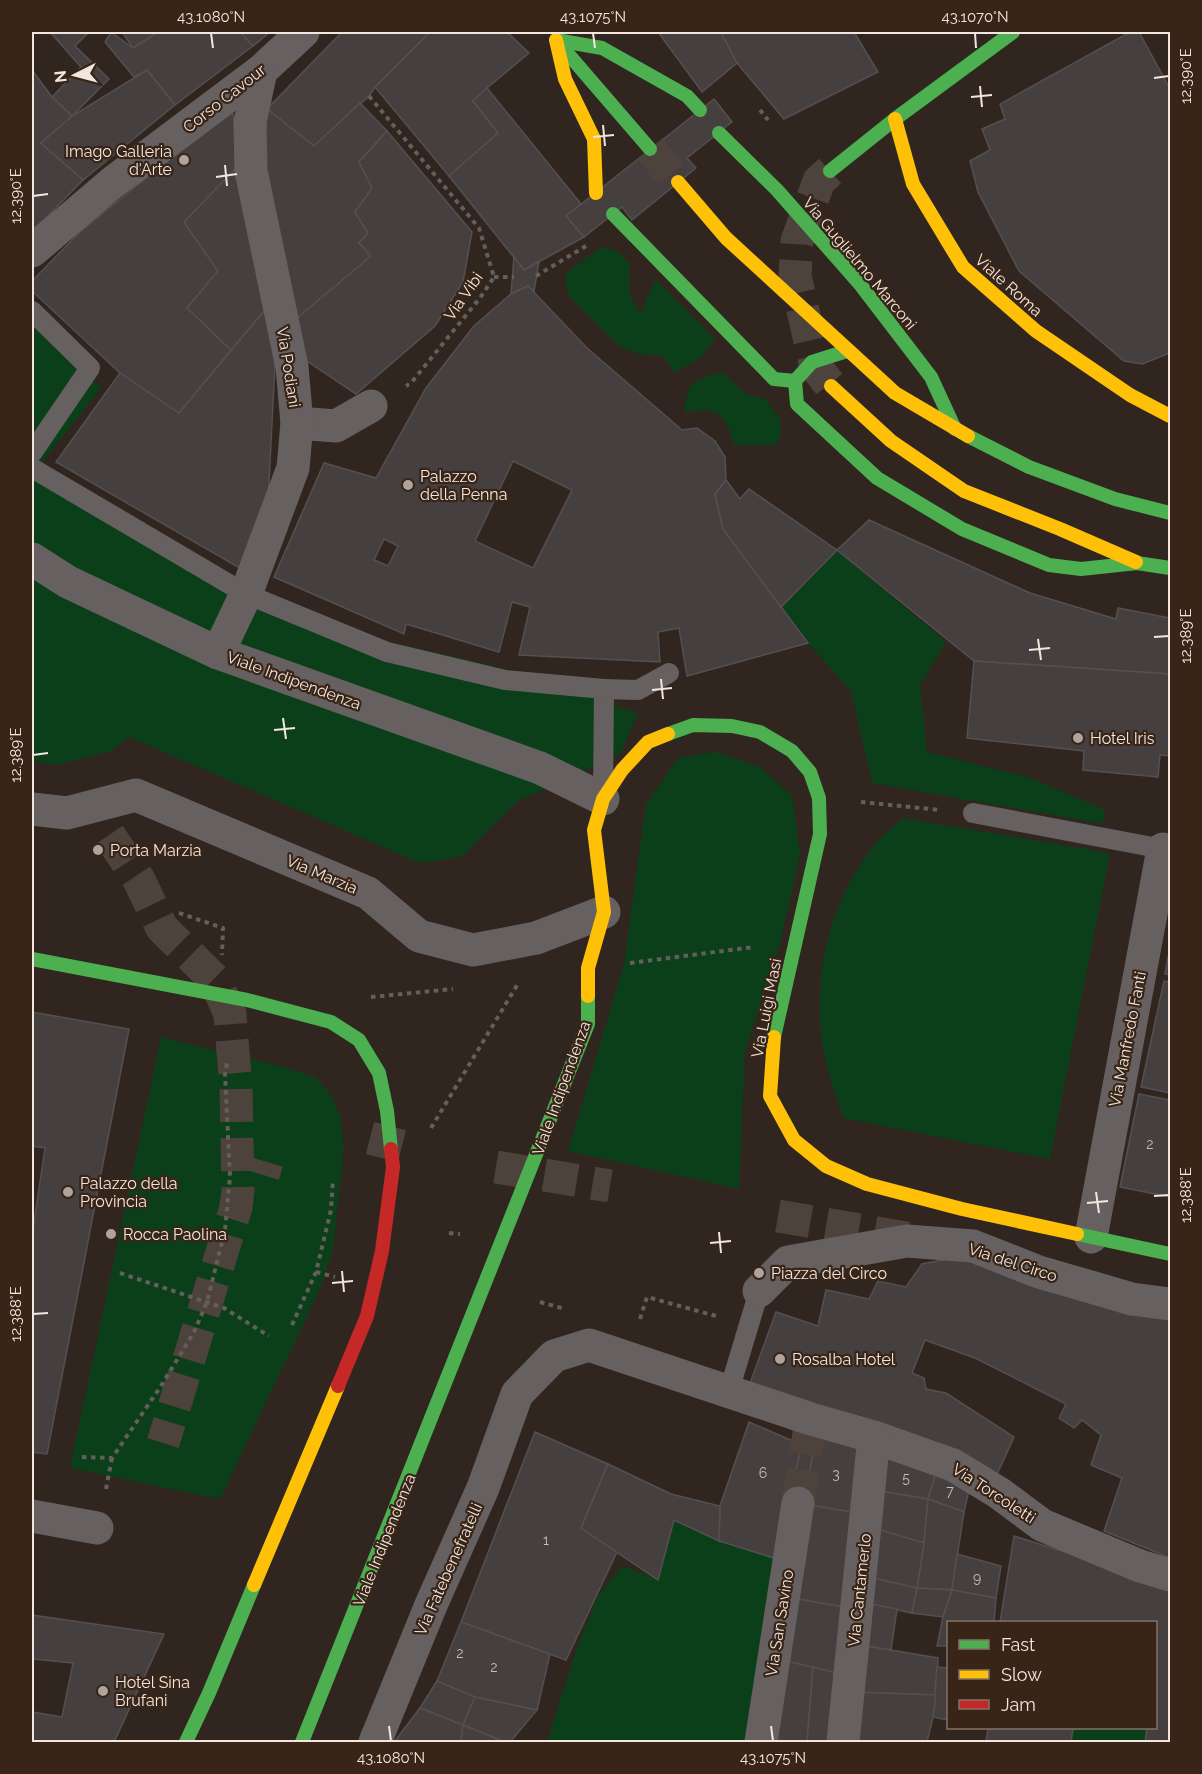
<svg xmlns="http://www.w3.org/2000/svg" width="1202" height="1774" viewBox="0 0 1202 1774" font-family="Raleway,sans-serif">
<style>
.green{fill:#0b3f19}
.building{fill:#463f3f;stroke:#564f50;stroke-width:1.5;fill-rule:evenodd}
.lines{fill:none;stroke-linecap:round;stroke-linejoin:round}
.street-tunnel{stroke:#4e433c;stroke-width:33;stroke-dasharray:33 16;stroke-linecap:butt}
.secondary-tunnel{stroke:#4e433c;stroke-width:33;stroke-dasharray:33 16;stroke-linecap:butt}
.path{stroke:#645e5c;stroke-width:4;stroke-dasharray:4.5 4.5;stroke-linecap:butt}
.lane{stroke:#666160;stroke-width:20}
.street{stroke:#666160;stroke-width:33}
.fast{stroke:#4caf50;stroke-width:14}
.slow{stroke:#ffc107;stroke-width:14}
.jam{stroke:#c62828;stroke-width:14}
.ticks{fill:none;stroke:#f3e6de;stroke-width:2}
.poi-dot{fill:#afa39b;stroke:#382518;stroke-width:2}
.labels{text-anchor:middle;stroke-width:4.5;stroke-linejoin:round;paint-order:stroke}
.number-label{font-size:14px;fill:#c8bcb6}
.street-label{font-size:16px;fill:#f3e6de;stroke:#382518}
.poi-label{font-size:16px;fill:#f3e6de;stroke:#382518;text-anchor:start}
.neatline{fill:none;stroke:#f3e6de;stroke-width:2}
.ticks-label{font-size:15px;text-anchor:middle;fill:#f3e6de}
</style>
<rect width="100%" height="100%" fill="#31261f"/>
<g class="green">
<path d="M 600,248 C 614,247 620,253 629,263 L 629,294 L 641,315 L 647,296 L 656,280 L 715,339 L 701,357 L 675,373 L 663,356 L 639,354 L 619,346 L 569,296 L 566,285 L 566,273 Z"/>
<polygon points="32,326 101,388 41,464 256,588 377,639 489,665 638,713 621,753 517,802 461,857 420,863 129,737 111,751 56,765 32,761"/>
<path d="M 722,372 L 746,394 L 764,398 L 779,417 L 781,434 L 776,445 L 734,445 C 728,415 714,405 684,413 C 689,380 691,381 722,372 Z"/>
<polygon points="837,550 946,642 920,685 927,752 1031,778 1105,810 1103,824 872,783 851,691 808,643 781,607"/>
<polygon points="715,752 760,767 792,796 800,854 780,944 745,1051 739,1189 568,1151 624,964 646,804 678,758"/>
<path d="M 903,818 L 1110,853 L 1050,1159 L 844,1118 C 836,1097 828,1076 824,1053 C 811,981 828,900 876,843 C 884,834 894,826 903,818 Z"/>
<polygon points="161,1037 280,1066 315,1077 330,1093 340,1116 344,1146 333,1249 319,1291 220,1499 70,1468"/>
<polygon points="674,1520 719,1541 777,1559 749,1742 547,1742 579,1642 598,1596 622,1566 658,1579"/>
<polygon points="1073,1728 1147,1728 1145,1742 1071,1742"/>
</g>
<g class="building">
<polygon points="50,32 89,32 75,46 109,79 72,116 52,97 81,67"/>
<polygon points="111,32 133,48 158,32 240,32 253,46 175,105 147,70 134,77 105,42"/>
<polygon points="122,32 158,32 133,48"/>
<polygon points="240,32 270,32 253,46"/>
<polygon points="342,32 430,32 375,87 369,96 314,146 267,109"/>
<polygon points="430,32 507,32 529,53 487,88 473,101 498,133 449,176 375,87"/>
<polygon points="658,32 721,32 737,63 702,92"/>
<polygon points="721,32 854,32 878,72 784,119 737,63"/>
<polygon points="1130,32 1139,32 1170,89 1170,353 1142,364 1124,361 1019,271 978,192 970,161 990,150 982,129 1005,119 1000,104"/>
<polygon points="32,70 52,97 72,116 41,143 83,180 32,232"/>
<polygon points="147,70 175,105 83,180 41,143 72,116"/>
<polygon points="487,88 581,204 566,216 584,237 524,270 449,176 498,133 473,101"/>
<polygon points="714,99 732,122 687,158 696,168 632,220 622,207 584,237 566,216"/>
<polygon points="360,103 387,131 359,162 372,188 355,212 368,233 359,243 371,256 296,319 262,185 267,109 314,146"/>
<polygon points="232,108 241,163 184,222 218,271 187,308 231,350 179,413 120,373 32,291 32,281 80,232"/>
<polygon points="387,131 472,232 463,282 435,326 356,394 304,359 296,319 371,256 359,243 368,233 355,212 372,188 359,162"/>
<polygon points="241,163 269,305 231,350 187,308 218,271 184,222"/>
<polygon points="514,257 524,270 539,262 534,291 528,286 511,294"/>
<path d="M 528,286 L 587,348 L 682,430 L 697,428 L 715,441 L 725,457 L 726,480 L 715,494 L 723,529 L 808,643 L 687,676 L 679,628 L 658,632 L 660,662 L 519,655 L 530,607 L 512,602 L 499,652 L 406,624 L 404,634 L 274,577 L 324,463 L 376,478 L 426,388 L 474,326 L 511,294 ZM 513,461 L 572,490 L 533,568 L 475,541 ZM 384,539 L 398,546 L 388,566 L 374,560 Z"/>
<polygon points="269,305 275,364 268,502 243,570 56,462 120,373 179,413"/>
<polygon points="726,480 740,499 749,489 837,550 781,607 723,529 715,494"/>
<polygon points="869,520 1030,593 1116,619 1118,608 1170,618 1170,674 974,661 837,550"/>
<polygon points="974,661 1170,674 1170,756 1160,755 1158,777 1083,770 1084,751 967,738"/>
<polygon points="1170,947 1170,975 1165,974"/>
<polygon points="1164,981 1170,982 1170,1093 1141,1087"/>
<polygon points="32,1012 129,1029 47,1454 32,1452 32,1236 45,1148 32,1146"/>
<polygon points="1139,1094 1170,1100 1170,1197 1120,1187"/>
<polygon points="978,1253 1034,1286 1130,1315 1170,1316 1170,1558 1104,1531 1122,1478 1091,1465 1101,1435 1082,1420 1074,1428 1059,1418 1066,1404 975,1358 925,1340 912,1373 924,1378 926,1389 946,1393 1014,1437 993,1483 749,1386 776,1312 818,1326 826,1290 869,1299 878,1281 906,1287 922,1264"/>
<polygon points="749,1422 802,1445 777,1559 719,1541 720,1506"/>
<polygon points="810,1427 818,1429 803,1504 788,1501 802,1445"/>
<polygon points="818,1429 867,1445 857,1513 803,1504"/>
<polygon points="535,1432 608,1464 581,1528 617,1552 566,1660 461,1622"/>
<polygon points="885,1446 938,1466 928,1499 874,1490"/>
<polygon points="608,1464 671,1494 720,1506 719,1541 674,1520 658,1580 581,1528"/>
<polygon points="938,1466 971,1482 964,1512 928,1499"/>
<polygon points="874,1490 928,1499 924,1543 870,1527"/>
<polygon points="928,1499 964,1512 952,1590 917,1588 924,1543"/>
<polygon points="803,1504 857,1513 849,1608 787,1597"/>
<polygon points="870,1527 924,1543 917,1588 864,1576"/>
<polygon points="1014,1536 1170,1585 1170,1742 1145,1742 1147,1728 1156,1728 1156,1622 1000,1622"/>
<polygon points="957,1554 1001,1566 996,1598 952,1590"/>
<polygon points="864,1576 917,1588 912,1613 861,1602"/>
<polygon points="917,1588 952,1590 943,1617 912,1613"/>
<polygon points="952,1590 996,1598 994,1622 948,1622 948,1646 937,1646 943,1617"/>
<polygon points="787,1597 849,1608 840,1674 781,1660"/>
<polygon points="861,1602 897,1609 891,1650 860,1645"/>
<polygon points="32,1615 164,1634 114,1742 32,1742 32,1712 62,1717 73,1663 33,1659 32,1670"/>
<polygon points="461,1622 550,1654 537,1710 475,1697 437,1681"/>
<polygon points="860,1645 938,1658 936,1695 853,1692"/>
<polygon points="781,1660 813,1667 807,1742 773,1740"/>
<polygon points="813,1667 840,1674 834,1742 807,1742"/>
<polygon points="937,1667 948,1668 948,1720 933,1717"/>
<polygon points="437,1681 475,1697 463,1725 420,1708"/>
<polygon points="853,1692 936,1695 933,1717 927,1742 848,1742"/>
<polygon points="475,1697 537,1710 510,1742 505,1742 463,1725"/>
<polygon points="420,1708 463,1725 461,1742 394,1742"/>
<polygon points="463,1725 505,1742 461,1742"/>
<polygon points="988,1728 1073,1728 1071,1742 986,1742"/>
</g>
<g class="lines">
<g class="street-tunnel">
<polyline points="109,835 139,880 162,928 215,980 230,1014 236,1088 238,1190 236,1207 163,1443"/>
<polyline points="370,1138 413,1149"/>
<polyline points="496,1167 610,1186"/>
<polyline points="263,1175 267,1162"/>
<polyline points="778,1216 912,1239"/>
<polyline points="798,1503 810,1427"/>
</g>
<g class="secondary-tunnel">
<polyline points="650,149 678,182"/>
<polyline points="830,171 819,181 797,241 795,276 816,367 830,385"/>
</g>
<g class="path">
<polyline points="369,96 479,228 494,277 480,298 411,383 406,386"/>
<polyline points="760,110 768,120"/>
<polyline points="536,276 586,246"/>
<polyline points="494,277 514,277"/>
<polyline points="861,802 940,810"/>
<polyline points="179,913 223,928 222,955"/>
<polyline points="630,963 754,947"/>
<polyline points="371,997 453,989"/>
<polyline points="431,1128 519,982"/>
<polyline points="449,1233 460,1234"/>
<polyline points="316,1272 335,1277"/>
<polyline points="120,1273 224,1308 269,1336"/>
<polyline points="540,1302 565,1309"/>
<polyline points="640,1319 647,1297 716,1316"/>
<polyline points="292,1325 316,1272 331,1210 333,1179"/>
<polyline points="82,1457 112,1458 161,1386 194,1332 207,1302 225,1230 230,1176 225,1074 227,1063"/>
<polyline points="106,1489 112,1458"/>
</g>
<g class="lane">
<polyline points="32,311 90,368 32,453"/>
<polyline points="32,468 246,594 387,652 505,680 604,689 603,794"/>
<polyline points="604,689 638,690 669,673"/>
<polyline points="973,813 1163,849"/>
<polyline points="729,1391 759,1291"/>
</g>
<g class="street">
<polyline points="32,251 112,183 261,71 303,32"/>
<polyline points="297,423 336,426 371,406"/>
<polyline points="32,559 68,582 218,653 540,768 603,799"/>
<polyline points="218,653 246,594 293,468 297,423 292,367 251,171 250,122 261,71"/>
<polyline points="32,809 67,813 136,795 368,893 419,936 473,950 536,938 604,912"/>
<polyline points="1091,1237 1163,849 1170,850"/>
<polyline points="759,1291 788,1262 907,1241 973,1246 1039,1272 1132,1299 1170,1304"/>
<polyline points="32,1516 97,1528"/>
<polyline points="375,1742 431,1605 483,1488 517,1394 554,1356 589,1345 811,1419 874,1437 953,1465 999,1493 1042,1525 1140,1566 1170,1575"/>
<polyline points="761,1742 798,1503"/>
<polyline points="843,1742 874,1437"/>
</g>
<g class="fast">
<polyline points="556,40 602,48 687,96 700,110"/>
<polyline points="563,48 650,149"/>
<polyline points="719,133 777,190 859,283 931,377 955,429"/>
<polyline points="830,171 895,119 1013,32"/>
<polyline points="613,214 774,379 795,381"/>
<polyline points="847,351 812,362 795,381 797,404 877,478 962,529 1049,565 1081,569 1137,563 1170,568"/>
<polyline points="968,436 1029,467 1115,499 1170,513"/>
<polyline points="668,734 693,725 732,726 760,732 792,751 810,772 819,798 820,834 774,1037"/>
<polyline points="32,959 247,1000 331,1022 359,1040 379,1073 387,1111 391,1149"/>
<polyline points="1077,1234 1170,1254"/>
<polyline points="186,1742 209,1693 254,1585"/>
<polyline points="302,1742 588,1024 588,996"/>
</g>
<g class="slow">
<polyline points="556,40 565,79 594,139 596,193"/>
<polyline points="895,119 913,184 963,267 1036,331 1130,395 1170,416"/>
<polyline points="678,182 726,238 895,393 968,436"/>
<polyline points="831,386 891,441 964,491 1060,529 1136,562"/>
<polyline points="588,996 588,968 604,912 594,830 603,799 622,770 648,742 668,734"/>
<polyline points="774,1037 770,1096 794,1140 826,1166 867,1184 962,1209 1077,1234"/>
<polyline points="254,1585 338,1386"/>
</g>
<polyline class="jam" points="338,1386 367,1316 382,1251 393,1167 391,1149"/>
</g>
<path class="ticks" d="M 211,33 L 213,48M 593,33 L 595,48M 975,33 L 976,48M 1154,78 L 1169,76M 980,86 L 982,107M 971,97 L 992,95M 603,125 L 605,146M 593,137 L 614,135M 225,165 L 227,186M 216,177 L 237,174M 33,196 L 48,194M 1154,637 L 1169,636M 1038,639 L 1041,660M 1029,650 L 1050,648M 661,679 L 663,699M 652,690 L 672,688M 283,718 L 286,739M 274,730 L 295,728M 33,755 L 48,753M 1096,1192 L 1099,1213M 1154,1196 L 1169,1195M 1087,1203 L 1108,1201M 719,1232 L 721,1253M 710,1243 L 731,1241M 342,1271 L 344,1292M 332,1283 L 353,1281M 33,1314 L 48,1313M 389,1726 L 391,1741M 771,1726 L 773,1741"/>
<g class="poi-dot">
<circle cx="184" cy="160" r="6"/>
<circle cx="408" cy="485" r="6"/>
<circle cx="1078" cy="738" r="6"/>
<circle cx="98" cy="850" r="6"/>
<circle cx="68" cy="1192" r="6"/>
<circle cx="111" cy="1234" r="6"/>
<circle cx="759" cy="1273" r="6"/>
<circle cx="780" cy="1359" r="6"/>
<circle cx="103" cy="1691" r="6"/>
</g>
<g class="labels">
<g class="number-label">
<text x="1150" y="1149">2</text>
<text x="763" y="1478">6</text>
<text x="836" y="1479">3</text>
<text x="906" y="1483">5</text>
<text x="950" y="1496">7</text>
<text x="546" y="1545">1</text>
<text x="977" y="1583">9</text>
<text x="460" y="1658">2</text>
<text x="494" y="1672">2</text>
</g>
<g class="street-label">
<text transform="translate(224 98) rotate(-38)" y="6">Corso Cavour</text>
<text transform="translate(860 263) rotate(50)" y="6">Via Guglielmo Marconi</text>
<text transform="translate(1009 285) rotate(42)" y="6">Viale Roma</text>
<text transform="translate(463 296) rotate(-55)" y="6">Via Vibi</text>
<text transform="translate(289 367) rotate(81)" y="6">Via Podiani</text>
<text transform="translate(294 680) rotate(20)" y="6">Viale Indipendenza</text>
<text transform="translate(322 874) rotate(23)" y="6">Via Marzia</text>
<text transform="translate(766 1008) rotate(-79)" y="6">Via Luigi Masi</text>
<text transform="translate(1127 1039) rotate(-79)" y="6">Via Manfredo Fanti</text>
<text transform="translate(561 1088) rotate(-70)" y="6">Viale Indipendenza</text>
<text transform="translate(1013 1262) rotate(18)" y="6">Via del Circo</text>
<text transform="translate(994 1493) rotate(33)" y="6">Via Torcoletti</text>
<text transform="translate(384 1540) rotate(-68)" y="6">Viale Indipendenza</text>
<text transform="translate(448 1569) rotate(-66)" y="6">Via Fatebenefratelli</text>
<text transform="translate(859 1590) rotate(-84)" y="6">Via Cantamerlo</text>
<text transform="translate(779 1623) rotate(-81)" y="6">Via San Savino</text>
</g>
<g class="poi-label">
<text x="172" y="157" text-anchor="end">Imago Galleria<tspan x="172" dy="18">d'Arte</tspan></text>
<text x="420" y="482">Palazzo<tspan x="420" dy="18">della Penna</tspan></text>
<text x="1090" y="744">Hotel Iris</text>
<text x="110" y="856">Porta Marzia</text>
<text x="80" y="1189">Palazzo della<tspan x="80" dy="18">Provincia</tspan></text>
<text x="123" y="1240">Rocca Paolina</text>
<text x="771" y="1279">Piazza del Circo</text>
<text x="792" y="1365">Rosalba Hotel</text>
<text x="115" y="1688">Hotel Sina<tspan x="115" dy="18">Brufani</tspan></text>
</g>
</g>
<rect width="1202" height="1774" fill="none" stroke="#382518" stroke-width="66"/>
<rect x="947" y="1621" width="210" height="108" fill="#382518" stroke="#837267" stroke-width="1.5"/>
<rect x="959" y="1640" width="30" height="9" fill="#4caf50" stroke="#837267" stroke-width="1.5"/>
<text x="1001" y="1651" font-size="18" fill="#f3e6de">Fast</text>
<rect x="959" y="1670" width="30" height="9" fill="#ffc107" stroke="#837267" stroke-width="1.5"/>
<text x="1001" y="1681" font-size="18" fill="#f3e6de">Slow</text>
<rect x="959" y="1700" width="30" height="9" fill="#c62828" stroke="#837267" stroke-width="1.5"/>
<text x="1001" y="1711" font-size="18" fill="#f3e6de">Jam</text>
<g transform="translate(75 75) rotate(264)" stroke="#382518" stroke-width="4.5" paint-order="stroke">
<path d="M0-4.5L10 22L0 15L-10 22Z" fill="#f3e6de"/>
<text y="-9" font-size="16" font-weight="bold" text-anchor="middle" fill="#f3e6de">N</text>
</g>
<rect x="33" y="33" width="1136" height="1708" class="neatline"/>
<g class="ticks-label">
<text x="211" y="22">43.1080°N</text>
<text x="593" y="22">43.1075°N</text>
<text x="975" y="22">43.1070°N</text>
<text transform="translate(1186 76) rotate(-90)" y="5">12.390°E</text>
<text transform="translate(16 196) rotate(-90)" y="5">12.390°E</text>
<text transform="translate(1186 636) rotate(-90)" y="5">12.389°E</text>
<text transform="translate(16 755) rotate(-90)" y="5">12.389°E</text>
<text transform="translate(1186 1195) rotate(-90)" y="5">12.388°E</text>
<text transform="translate(16 1314) rotate(-90)" y="5">12.388°E</text>
<text x="391" y="1763">43.1080°N</text>
<text x="773" y="1763">43.1075°N</text>
</g>
</svg>
